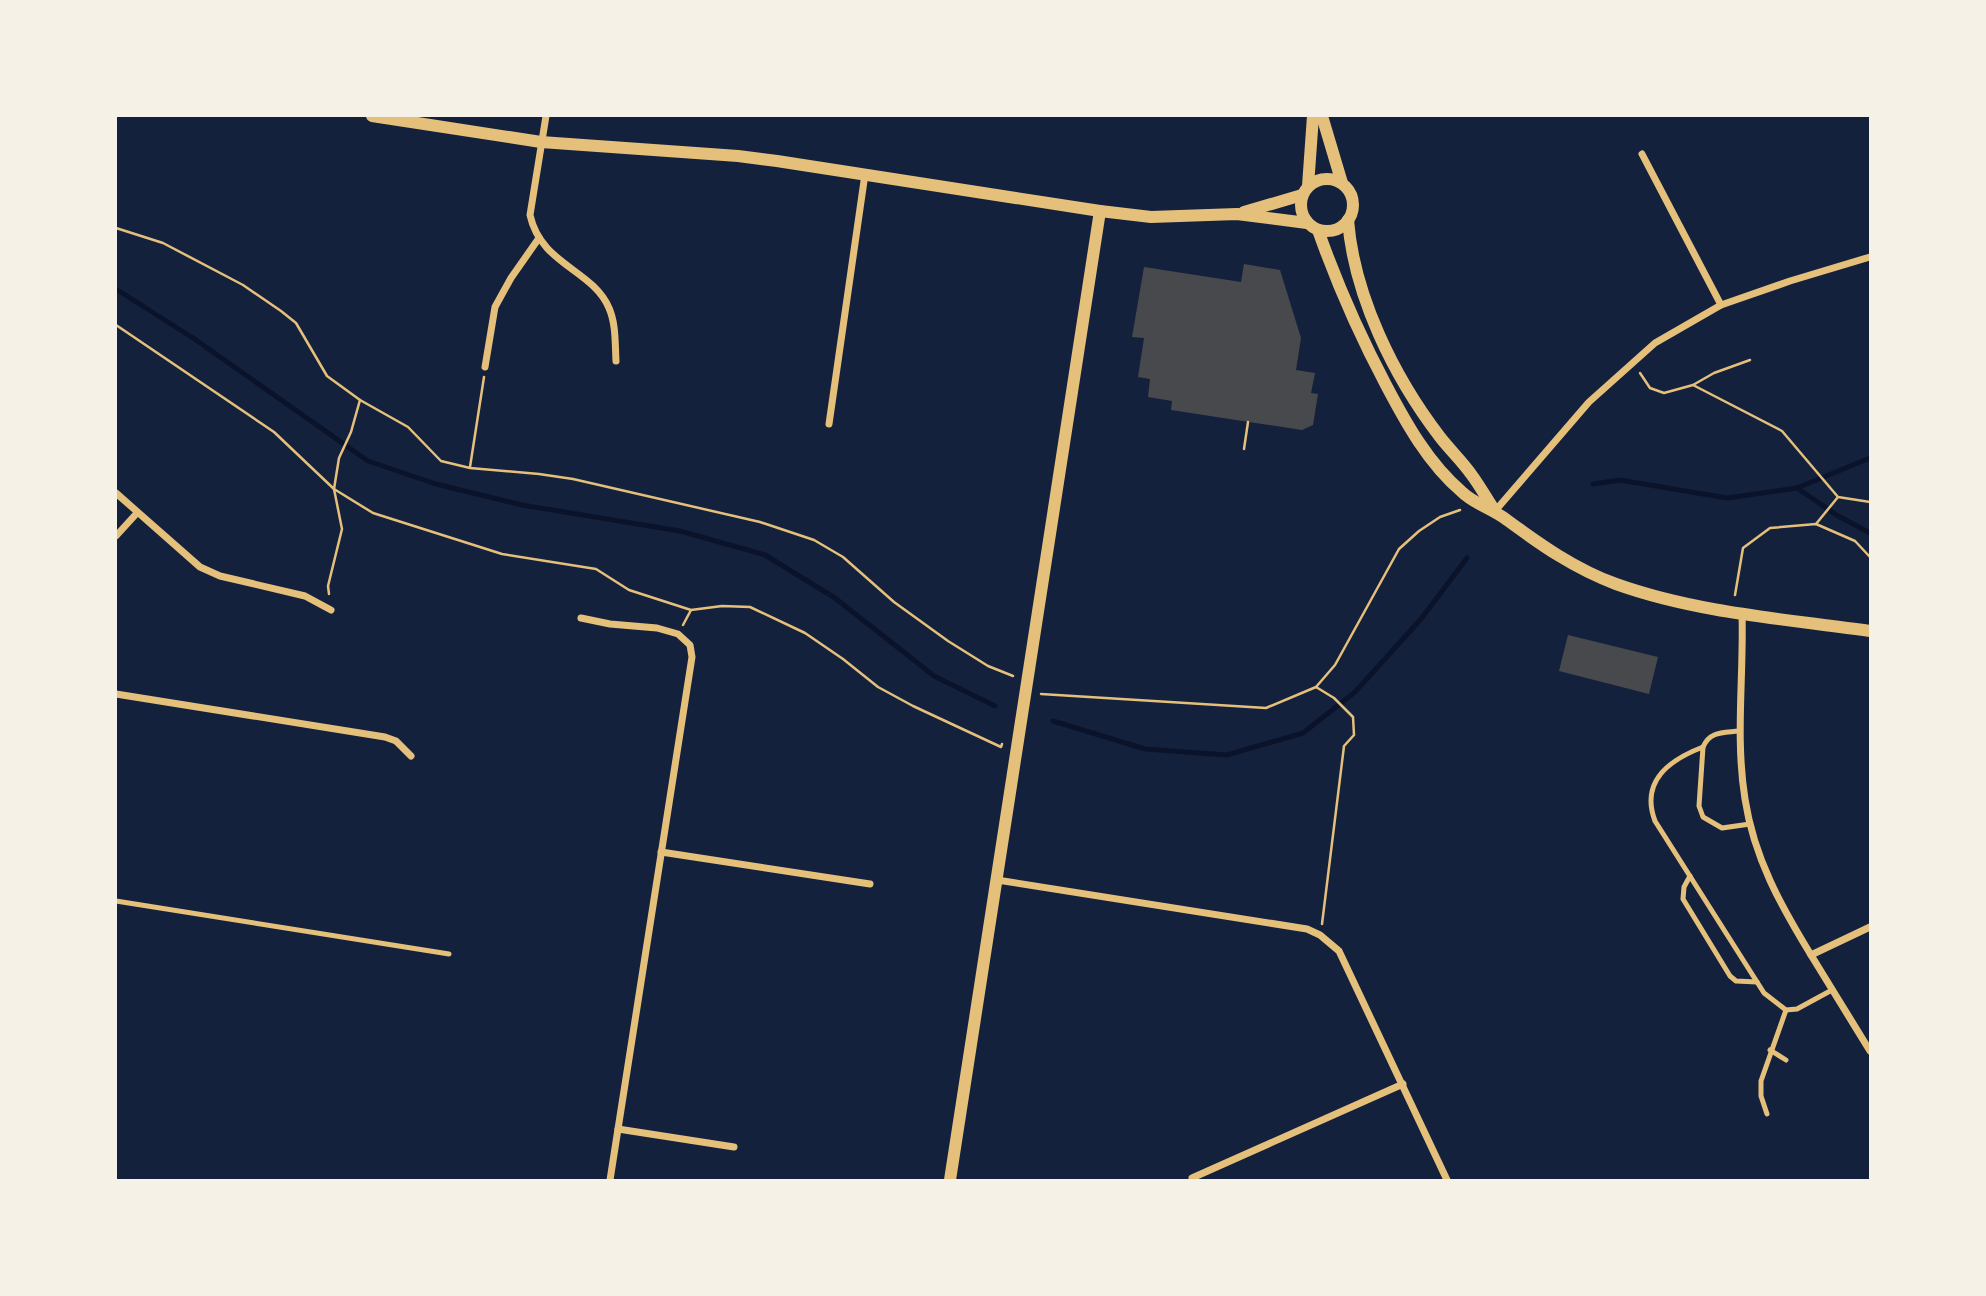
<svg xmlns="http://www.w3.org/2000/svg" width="1986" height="1296" viewBox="0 0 1986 1296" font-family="'DM Sans',sans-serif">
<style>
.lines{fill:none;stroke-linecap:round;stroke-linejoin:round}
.stream{stroke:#0b132b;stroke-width:5}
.building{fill:#48494c}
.path{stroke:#e5c07b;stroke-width:2.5}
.service{stroke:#e5c07b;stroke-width:5}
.minor{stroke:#e5c07b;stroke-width:7}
.tertiary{stroke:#e5c07b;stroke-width:12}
</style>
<rect width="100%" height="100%" fill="#14213d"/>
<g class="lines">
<g class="stream">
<polyline points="116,289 193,338 368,461 436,484 522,505 680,531 765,555 835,598 934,676 995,706"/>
<polyline points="1593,484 1620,480 1727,498 1797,488 1870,458"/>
<polyline points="1797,488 1838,516 1870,533"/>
<polyline points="1053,721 1145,749 1227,755 1303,733 1355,692 1421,619 1467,558"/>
</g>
</g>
<g class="building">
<polygon points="1244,264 1280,270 1301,338 1296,370 1315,373 1311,393 1318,394 1313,425 1302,430 1171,410 1172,401 1148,397 1150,379 1138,377 1144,338 1132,337 1144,267 1241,282"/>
<polygon points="1568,635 1658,657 1649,694 1559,671"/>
</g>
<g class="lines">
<g class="path">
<polyline points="116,228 163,243 243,285 281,311 296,323 327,376 360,400"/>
<polyline points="116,325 274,432 334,489 373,513 502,554 596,569 629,590 691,610 722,606 750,607 805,633 843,659 878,687 913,706 1001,747 1002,744"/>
<polyline points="1640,373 1650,388 1664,393 1693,385 1714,373 1750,360"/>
<polyline points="1693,385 1782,431 1838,497 1870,502"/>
<polyline points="1244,449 1248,422"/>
<polyline points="470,467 484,377"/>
<polyline points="1816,524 1838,497"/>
<polyline points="329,594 328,586 342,529 334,489 339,458 351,432 360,400 408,427 441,461 470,468 539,474 573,479 760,522 814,540 843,557 894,602 948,641 988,666 1013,676"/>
<polyline points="1735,595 1743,548 1770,528 1816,524 1855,541 1870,557"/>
<polyline points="683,625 691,610"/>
<polyline points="1316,687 1334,698 1353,717 1354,735 1344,746 1322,924"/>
<polyline points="1041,694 1266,708 1316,687 1335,665 1399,549 1419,531 1440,517 1460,510"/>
</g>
<g class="service">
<path d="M 1739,731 C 1723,733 1710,731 1703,747 L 1699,806 L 1703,817 L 1722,828 L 1750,824"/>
<path d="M 1703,747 C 1669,760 1640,781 1655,821 L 1764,993 L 1786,1010 L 1797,1009 L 1832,990"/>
<polyline points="1690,876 1684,887 1683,899 1730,976 1736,981 1757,982"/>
<polyline points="116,901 449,954"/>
<polyline points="1770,1050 1786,1060"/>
<polyline points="1767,1114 1761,1096 1761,1081 1786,1010"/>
</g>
<g class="minor">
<path d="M 546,116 L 530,215 C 541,265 592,269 609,308 C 616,324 615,343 616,361"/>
<polyline points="1642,154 1721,305"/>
<polyline points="485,367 495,307 511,278 539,238"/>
<polyline points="829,424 865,174"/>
<polyline points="116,493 200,567 220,576 305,596 331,610"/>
<polyline points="1495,511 1589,402 1655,343 1721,305 1790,281 1870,257"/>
<polyline points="116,536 137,513"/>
<path d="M 1742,613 C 1744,675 1735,737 1745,799 C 1754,858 1781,906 1811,955 C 1831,987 1850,1019 1870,1051"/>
<polyline points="581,618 610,624 657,628 678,634 690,645 692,657 610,1180"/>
<polyline points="116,694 385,737 396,741 411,756"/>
<polyline points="661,852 870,884"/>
<polyline points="997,880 1307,929 1320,935 1339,951 1447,1180"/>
<polyline points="1811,955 1870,927"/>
<polyline points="618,1129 734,1147"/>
<polyline points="1192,1178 1403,1084"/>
</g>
<g class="tertiary">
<polyline points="372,116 541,142 738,156 777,161 1100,211 1151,217 1237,214 1307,223"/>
<polyline points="1322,116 1342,183"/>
<circle cx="1327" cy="205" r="26"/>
<polyline points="1308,186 1313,116"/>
<polyline points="1244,212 1302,195"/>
<path d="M 1348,220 C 1354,296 1394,377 1440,437 C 1450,450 1462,461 1471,474 C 1480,486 1487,499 1495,511"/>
<path d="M 1318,230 C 1337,284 1359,334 1386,385 C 1406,423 1428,463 1462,492 C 1474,504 1493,509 1507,520 C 1541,545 1575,569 1616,584 C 1697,613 1786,619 1870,631"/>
<polyline points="950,1180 1100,211"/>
</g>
</g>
<rect width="1986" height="1296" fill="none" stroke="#f6f1e7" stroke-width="234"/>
</svg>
